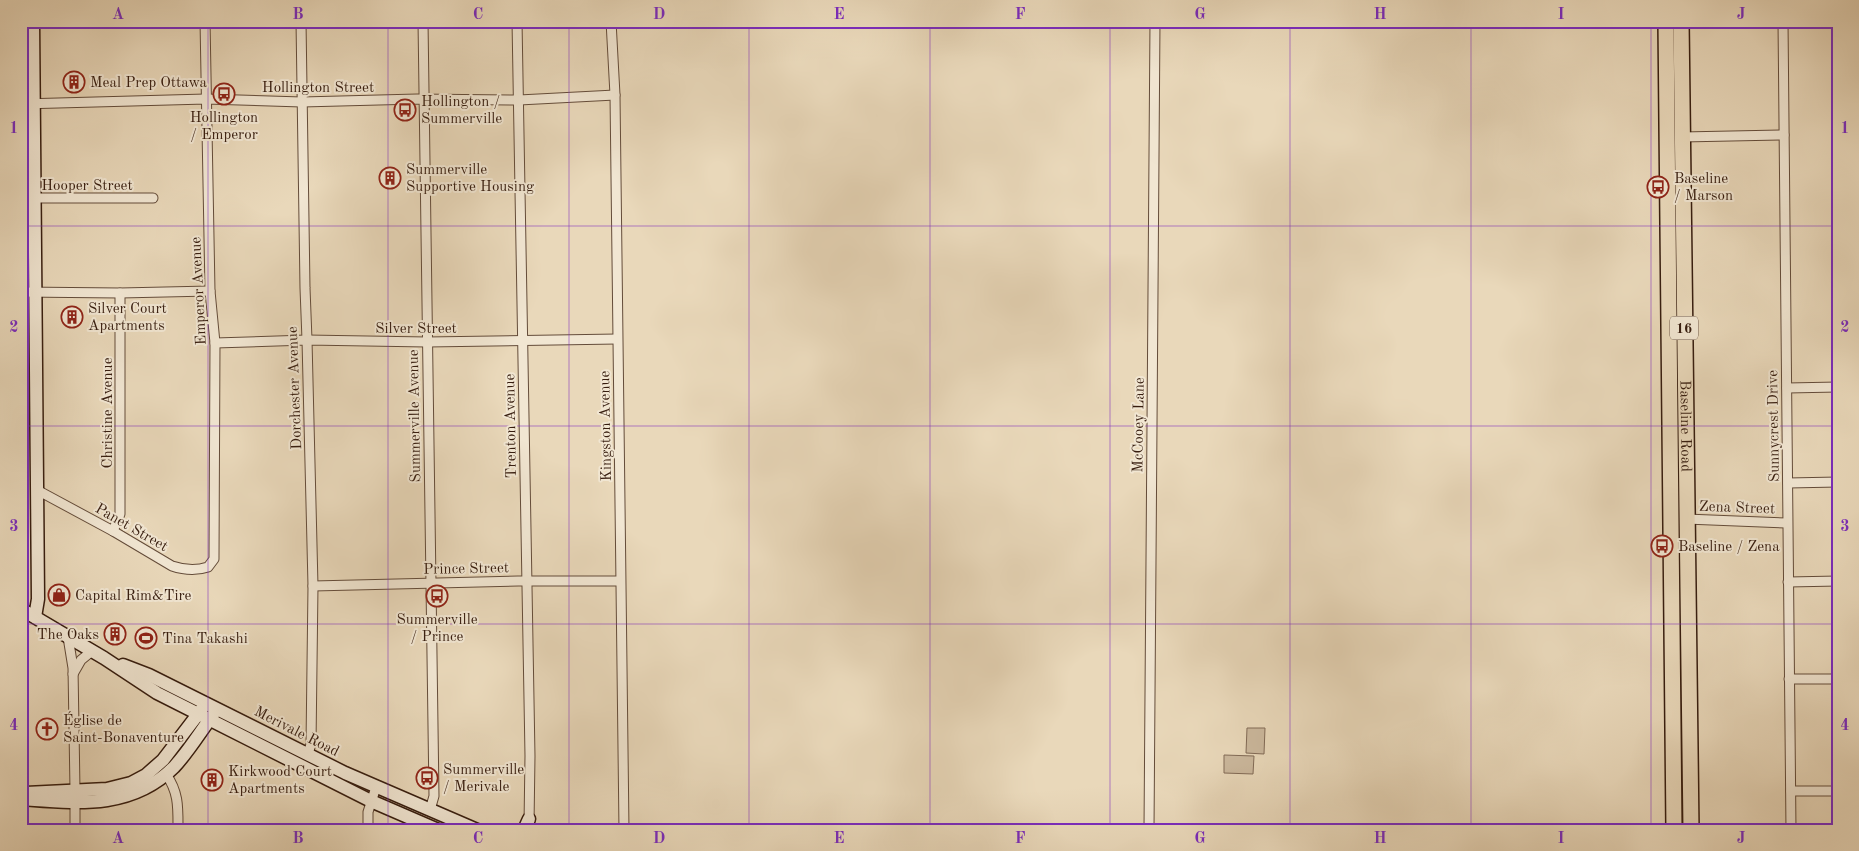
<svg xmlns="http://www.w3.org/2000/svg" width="1859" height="851" viewBox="0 0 1859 851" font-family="'Old Standard TT',serif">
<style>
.grass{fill:#cbb89d;stroke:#816a56}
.park{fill:url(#park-tufts);stroke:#816a56}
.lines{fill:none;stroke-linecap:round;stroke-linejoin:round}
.street-casing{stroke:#644c3a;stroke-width:11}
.secondary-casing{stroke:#371d0f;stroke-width:15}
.primary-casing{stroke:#371d0f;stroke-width:18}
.street{stroke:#f1e6d2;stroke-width:9}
.secondary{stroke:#f1e6d2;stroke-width:12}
.primary{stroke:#e9d8ba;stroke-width:15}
.grid{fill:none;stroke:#7b2cbf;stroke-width:1;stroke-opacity:0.55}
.labels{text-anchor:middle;stroke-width:4;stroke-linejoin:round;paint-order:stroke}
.shield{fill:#f1e6d2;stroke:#6f594a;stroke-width:1}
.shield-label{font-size:14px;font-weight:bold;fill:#371d0f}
.poi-label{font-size:15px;fill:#371d0f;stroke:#f1e6d2;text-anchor:start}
.street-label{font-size:15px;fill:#371d0f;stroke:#f1e6d2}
.neatline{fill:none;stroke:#7b2cbf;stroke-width:2}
.grid-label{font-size:16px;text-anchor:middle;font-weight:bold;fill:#7b2cbf}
</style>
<defs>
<pattern id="park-tufts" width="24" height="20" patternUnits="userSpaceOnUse" patternTransform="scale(1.25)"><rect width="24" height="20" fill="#cbb89d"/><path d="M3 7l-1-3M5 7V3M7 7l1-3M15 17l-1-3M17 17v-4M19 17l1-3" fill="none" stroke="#af9e86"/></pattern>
</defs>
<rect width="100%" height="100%" fill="#e9d8ba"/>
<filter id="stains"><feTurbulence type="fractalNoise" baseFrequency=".004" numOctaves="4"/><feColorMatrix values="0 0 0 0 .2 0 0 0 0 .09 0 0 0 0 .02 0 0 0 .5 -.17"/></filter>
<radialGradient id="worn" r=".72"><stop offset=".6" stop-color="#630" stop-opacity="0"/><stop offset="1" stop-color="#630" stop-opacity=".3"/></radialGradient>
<g class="grass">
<polygon points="1247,728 1265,728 1264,754 1246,753"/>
<polygon points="1224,755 1254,756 1253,774 1224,773"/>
</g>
<rect class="park" x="21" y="341" width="5" height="143"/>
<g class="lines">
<g class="street-casing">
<g id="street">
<polyline points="301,21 305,288 307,340 313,586 311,744 308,754"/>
<polyline points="423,21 434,796 430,810"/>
<polyline points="517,21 530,756 529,825"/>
<polyline points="611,21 615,95 624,830"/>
<path d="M 1783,21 C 1786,291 1788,560 1791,830"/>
<polyline points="21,104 206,99 302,102 417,99 519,100 615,95"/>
<polyline points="1682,137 1784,135"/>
<polyline points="21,198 153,198"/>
<polyline points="21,292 120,293 210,291"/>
<polyline points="215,343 307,340 427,342 617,339"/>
<polyline points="1787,388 1838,387"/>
<polyline points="1788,483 1838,482"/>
<path d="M 37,490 L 113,531 L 172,566 C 184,570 196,571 208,567 L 214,559 L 215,343 L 210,291 L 205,21"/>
<polyline points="1686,519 1787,523"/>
<polyline points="113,531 120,514 120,293"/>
<polyline points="1788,582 1838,581"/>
<polyline points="313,586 518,581 620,581"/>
<polyline points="68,637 73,668 75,790"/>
<polyline points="73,674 81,660 92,651"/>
<polyline points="1789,679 1838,679"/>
<path d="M 166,774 C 179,793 178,807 178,830"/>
<polyline points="1791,791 1838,791"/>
<polyline points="75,801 75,830"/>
<polyline points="368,830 368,812 376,787"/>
<polyline points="1149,830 1155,21"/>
</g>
</g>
<g class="secondary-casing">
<g id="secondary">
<polyline points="33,21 38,599 35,617"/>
<polyline points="21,609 104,658 157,693 371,801 438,830"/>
<polyline points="123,665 149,675 345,773 477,830"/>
<polyline points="26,793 107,789 131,783 146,775 163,760 202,709"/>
<path d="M 21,799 C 77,803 131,810 174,767 C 189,751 200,732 213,715"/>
<polyline points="524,830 529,819"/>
</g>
</g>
<g class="primary-casing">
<g id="primary">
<polyline points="1666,21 1674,830"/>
<path id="s1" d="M 1681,21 L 1691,830"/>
</g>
</g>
<use href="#street" class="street"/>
<use href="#secondary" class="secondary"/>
<use href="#primary" class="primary"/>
</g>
<path class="grid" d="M 208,21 L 208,830M 388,21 L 388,830M 569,21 L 569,830M 749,21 L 749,830M 930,21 L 930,830M 1110,21 L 1110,830M 1290,21 L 1290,830M 1471,21 L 1471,830M 1651,21 L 1651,830M 21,226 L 1838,226M 21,426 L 1838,426M 21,624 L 1838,624"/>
<defs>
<g id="building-ring" transform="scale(1.125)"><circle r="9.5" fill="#f1e6d2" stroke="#8f2418" stroke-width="1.5"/><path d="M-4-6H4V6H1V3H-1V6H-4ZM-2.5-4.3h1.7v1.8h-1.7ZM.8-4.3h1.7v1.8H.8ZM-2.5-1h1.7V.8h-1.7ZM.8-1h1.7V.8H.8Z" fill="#8f2418"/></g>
<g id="bus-ring" transform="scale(1.125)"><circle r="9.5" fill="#f1e6d2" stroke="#8f2418" stroke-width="1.5"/><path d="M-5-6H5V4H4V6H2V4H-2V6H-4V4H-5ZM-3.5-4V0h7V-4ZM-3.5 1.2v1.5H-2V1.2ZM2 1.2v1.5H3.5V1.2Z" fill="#8f2418"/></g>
<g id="shop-ring" transform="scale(1.125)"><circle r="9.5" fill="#f1e6d2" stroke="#8f2418" stroke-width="1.5"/><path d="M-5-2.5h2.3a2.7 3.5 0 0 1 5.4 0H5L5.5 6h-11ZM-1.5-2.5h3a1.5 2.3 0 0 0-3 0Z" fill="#8f2418"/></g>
<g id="stadium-ring" transform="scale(1.125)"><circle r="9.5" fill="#f1e6d2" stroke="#8f2418" stroke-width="1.5"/><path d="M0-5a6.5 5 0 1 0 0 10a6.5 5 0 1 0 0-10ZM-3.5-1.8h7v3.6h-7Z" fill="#8f2418"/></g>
<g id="church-ring" transform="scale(1.125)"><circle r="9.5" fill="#f1e6d2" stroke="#8f2418" stroke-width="1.5"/><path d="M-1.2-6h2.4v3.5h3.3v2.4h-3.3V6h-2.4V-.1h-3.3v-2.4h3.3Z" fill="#8f2418"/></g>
</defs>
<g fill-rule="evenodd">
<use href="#building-ring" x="74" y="82"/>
<use href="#bus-ring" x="224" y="94"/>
<use href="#bus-ring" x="405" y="110"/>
<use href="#building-ring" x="390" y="178"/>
<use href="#bus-ring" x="1658" y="187"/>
<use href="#building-ring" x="72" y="317"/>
<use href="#bus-ring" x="1662" y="546"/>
<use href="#shop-ring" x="59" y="595"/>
<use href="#bus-ring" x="437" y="596"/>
<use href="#building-ring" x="115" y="634"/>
<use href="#stadium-ring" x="146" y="638"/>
<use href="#church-ring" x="47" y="729"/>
<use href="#bus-ring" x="427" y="778"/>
<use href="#building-ring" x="212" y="780"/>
</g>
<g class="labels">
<rect class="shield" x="1670" y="316.5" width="28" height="23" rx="4"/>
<g class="shield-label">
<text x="1684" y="333">16</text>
</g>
<g class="poi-label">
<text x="90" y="87">Meal Prep Ottawa</text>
<text x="421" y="106">Hollington /<tspan x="421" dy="17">Summerville</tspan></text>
<text x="224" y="122" text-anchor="middle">Hollington<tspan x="224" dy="17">/ Emperor</tspan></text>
<text x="406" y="174">Summerville<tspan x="406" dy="17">Supportive Housing</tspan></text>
<text x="1674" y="183">Baseline<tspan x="1674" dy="17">/ Marson</tspan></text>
<text x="88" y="313">Silver Court<tspan x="88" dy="17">Apartments</tspan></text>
<text x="1678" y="551">Baseline / Zena</text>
<text x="75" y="600">Capital Rim&amp;Tire</text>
<text x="437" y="624" text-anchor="middle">Summerville<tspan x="437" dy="17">/ Prince</tspan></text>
<text x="99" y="639" text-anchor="end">The Oaks</text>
<text x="162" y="643">Tina Takashi</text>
<text x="63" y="725">Église de<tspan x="63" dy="17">Saint-Bonaventure</tspan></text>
<text x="443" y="774">Summerville<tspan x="443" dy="17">/ Merivale</tspan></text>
<text x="228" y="776">Kirkwood Court<tspan x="228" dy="17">Apartments</tspan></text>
</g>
<g class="street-label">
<text x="318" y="92">Hollington Street</text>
<text x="87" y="190">Hooper Street</text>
<text transform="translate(198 291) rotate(-93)" y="5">Emperor Avenue</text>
<text x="416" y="333">Silver Street</text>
<text transform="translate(294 388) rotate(-92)" y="5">Dorchester Avenue</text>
<text transform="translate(107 413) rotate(-90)" y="5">Christine Avenue</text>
<text transform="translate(414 416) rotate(-91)" y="5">Summerville Avenue</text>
<text transform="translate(1138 425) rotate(-89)" y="5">McCooey Lane</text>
<text transform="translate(510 426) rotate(-91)" y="5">Trenton Avenue</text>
<text transform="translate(605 426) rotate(-91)" y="5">Kingston Avenue</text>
<text dy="5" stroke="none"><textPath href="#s1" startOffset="405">Baseline Road</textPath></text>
<text transform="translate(1773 426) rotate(-91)" y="5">Sunnycrest Drive</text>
<text transform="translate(1737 507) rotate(2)" y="5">Zena Street</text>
<text transform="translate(132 527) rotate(30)" y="5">Panet Street</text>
<text transform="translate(466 568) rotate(-1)" y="5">Prince Street</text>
<text transform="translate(297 731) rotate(27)" y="5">Merivale Road</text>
</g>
</g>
<rect width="1859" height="851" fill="none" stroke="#e9d8ba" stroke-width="55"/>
<rect x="28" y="28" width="1804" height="796" class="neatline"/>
<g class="grid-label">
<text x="118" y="19">A</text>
<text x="298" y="19">B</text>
<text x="478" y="19">C</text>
<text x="659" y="19">D</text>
<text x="839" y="19">E</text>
<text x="1020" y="19">F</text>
<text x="1200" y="19">G</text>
<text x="1380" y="19">H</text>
<text x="1561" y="19">I</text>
<text x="1741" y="19">J</text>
<text x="14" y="133">1</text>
<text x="1845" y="133">1</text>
<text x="14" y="332">2</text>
<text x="1845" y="332">2</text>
<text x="14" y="531">3</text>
<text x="1845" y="531">3</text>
<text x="14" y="730">4</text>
<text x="1845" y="730">4</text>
<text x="118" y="843">A</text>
<text x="298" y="843">B</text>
<text x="478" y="843">C</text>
<text x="659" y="843">D</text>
<text x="839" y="843">E</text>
<text x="1020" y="843">F</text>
<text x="1200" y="843">G</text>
<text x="1380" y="843">H</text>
<text x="1561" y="843">I</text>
<text x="1741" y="843">J</text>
</g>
<rect width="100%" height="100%" filter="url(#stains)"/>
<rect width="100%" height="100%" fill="url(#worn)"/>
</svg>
